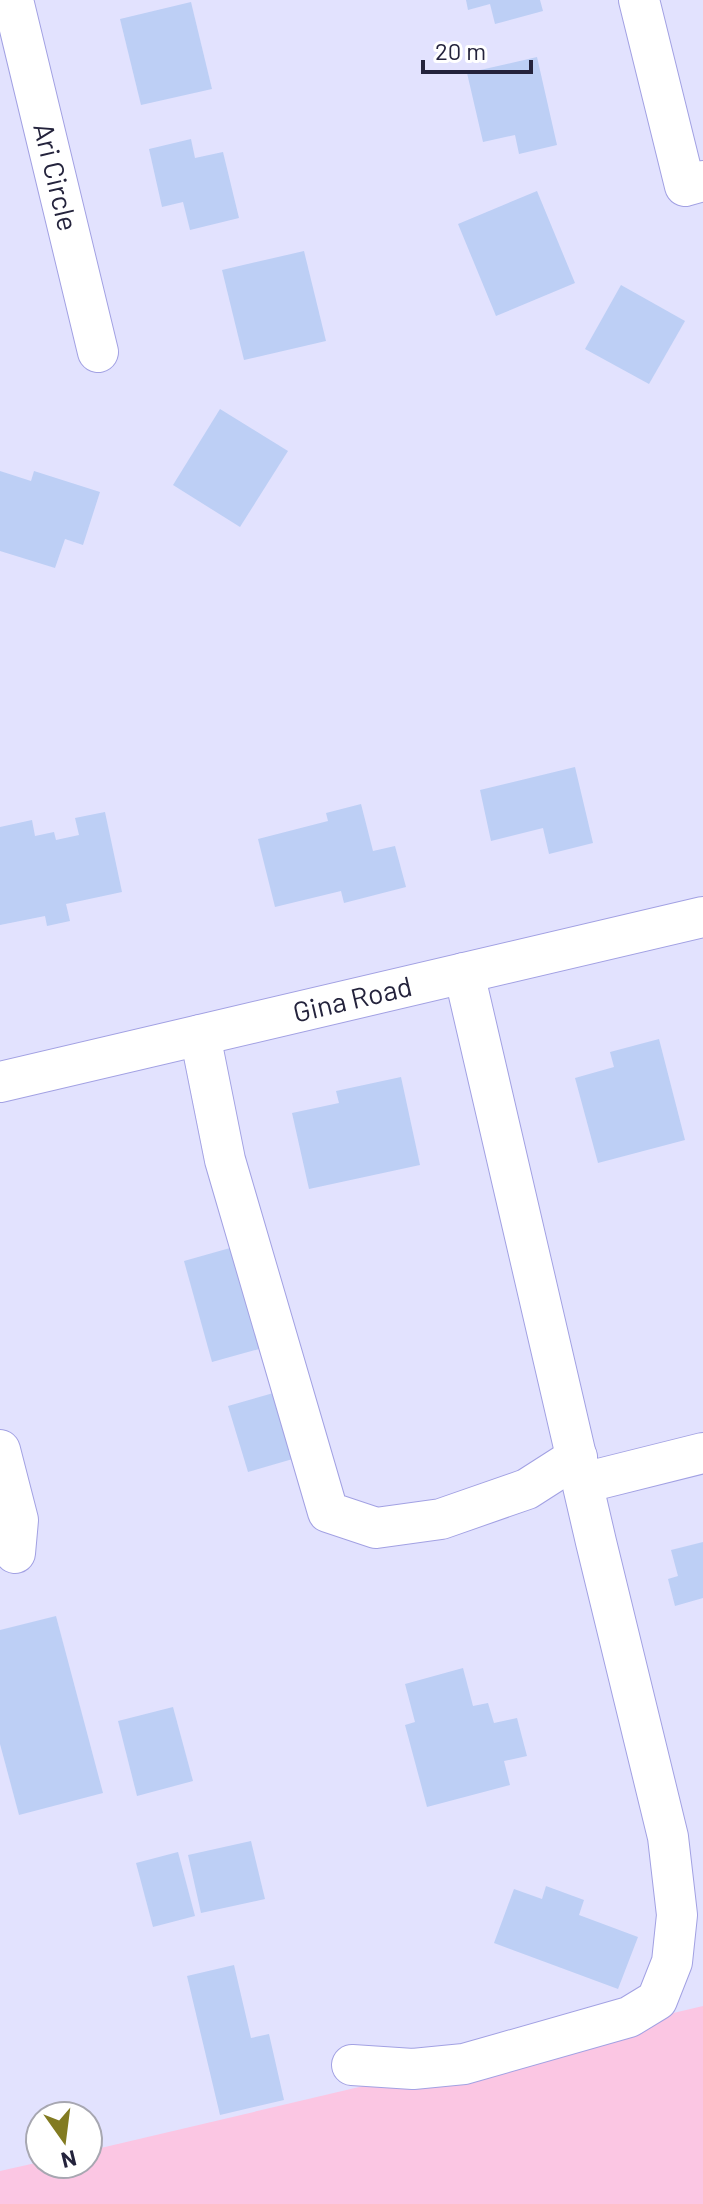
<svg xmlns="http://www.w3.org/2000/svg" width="703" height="2204" viewBox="0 0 703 2204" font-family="Barlow,sans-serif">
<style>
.green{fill:#fbc6e3}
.building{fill:#bdcff5}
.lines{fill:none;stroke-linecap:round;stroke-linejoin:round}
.minor-casing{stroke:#a2a1e3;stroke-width:42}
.minor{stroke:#fff;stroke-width:40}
.labels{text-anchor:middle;stroke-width:6;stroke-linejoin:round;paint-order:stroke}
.street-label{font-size:28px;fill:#24233c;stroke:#fff}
</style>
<rect width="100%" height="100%" fill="#e2e2fe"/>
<polygon class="green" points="703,2006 703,2204 0,2204 0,2171 40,2162 40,2164 88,2164 88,2151"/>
<g class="building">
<polygon points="466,0 540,0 543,11 495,24 490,4 468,10"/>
<polygon points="191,2 212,89 141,105 120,19"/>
<polygon points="537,57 557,145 519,154 515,135 483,142 467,73"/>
<polygon points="191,139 195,158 223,152 239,218 190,230 183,202 162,207 149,149"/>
<polygon points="537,191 575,283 496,316 458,224"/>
<polygon points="304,251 326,341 244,360 222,270"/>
<polygon points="621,285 685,321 649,384 585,349"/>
<polygon points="220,409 288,451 240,527 173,485"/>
<polygon points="0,471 31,481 34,471 100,492 83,545 65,539 55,568 0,551"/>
<polygon points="575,767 593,843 549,854 543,828 491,841 480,790"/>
<polygon points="361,804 373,851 395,846 406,887 344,903 341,891 275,907 258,839 328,821 326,813"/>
<polygon points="105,812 122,892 66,904 70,921 47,926 45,916 0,925 0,827 32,820 35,836 54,832 56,840 79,835 75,818"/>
<polygon points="659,1039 685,1140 598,1163 575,1078 614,1067 610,1052"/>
<polygon points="401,1077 420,1165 309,1189 292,1113 339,1103 336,1091"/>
<polygon points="230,1248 259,1349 212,1362 184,1261"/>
<polygon points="284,1390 303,1456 248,1472 228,1406"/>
<polygon points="703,1542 703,1598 675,1606 668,1579 678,1576 671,1550"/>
<polygon points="56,1616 103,1793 19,1815 0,1744 0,1630"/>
<polygon points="463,1668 473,1706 488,1703 494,1723 517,1718 527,1756 504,1761 510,1785 427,1807 405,1725 415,1722 405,1684"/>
<polygon points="173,1707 193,1781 137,1796 118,1721"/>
<polygon points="251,1841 265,1899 201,1913 188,1855"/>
<polygon points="178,1852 195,1916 153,1927 136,1863"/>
<polygon points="546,1886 584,1900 579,1915 638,1937 618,1989 494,1943 514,1889 542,1899"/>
<polygon points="234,1965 251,2038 269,2034 284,2100 220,2115 187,1976"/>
</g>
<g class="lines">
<g class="minor-casing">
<g id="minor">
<path id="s1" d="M 13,0 L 98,352"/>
<polyline points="639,0 685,186 703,181"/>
<polyline points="200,1035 225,1160 328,1512 376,1528 441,1519 527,1489 577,1457"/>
<path id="s2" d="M 0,1082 L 703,917"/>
<polyline points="0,1450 18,1520 15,1553"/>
<polyline points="583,1483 703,1453"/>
<polyline points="352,2065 413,2069 464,2064 629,2017 657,2000 672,1962 677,1915 668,1837 596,1542 464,973"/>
</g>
</g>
<use href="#minor" class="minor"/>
</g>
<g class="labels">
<g class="street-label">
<text dy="10" stroke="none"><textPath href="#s1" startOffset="182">Ari Circle</textPath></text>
<text dy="10" stroke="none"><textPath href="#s2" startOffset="362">Gina Road</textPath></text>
</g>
</g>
<g transform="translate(64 2140) rotate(166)"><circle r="38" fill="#ffffff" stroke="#a7a7b1" stroke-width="2"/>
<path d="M0-6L14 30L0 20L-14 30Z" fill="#827b21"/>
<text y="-12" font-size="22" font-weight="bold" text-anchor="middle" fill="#24233c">N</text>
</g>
<path d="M423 60v12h108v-12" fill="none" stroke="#24233c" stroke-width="4"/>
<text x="435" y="60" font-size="24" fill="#24233c" stroke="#ffffff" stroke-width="6" paint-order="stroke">20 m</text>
</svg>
